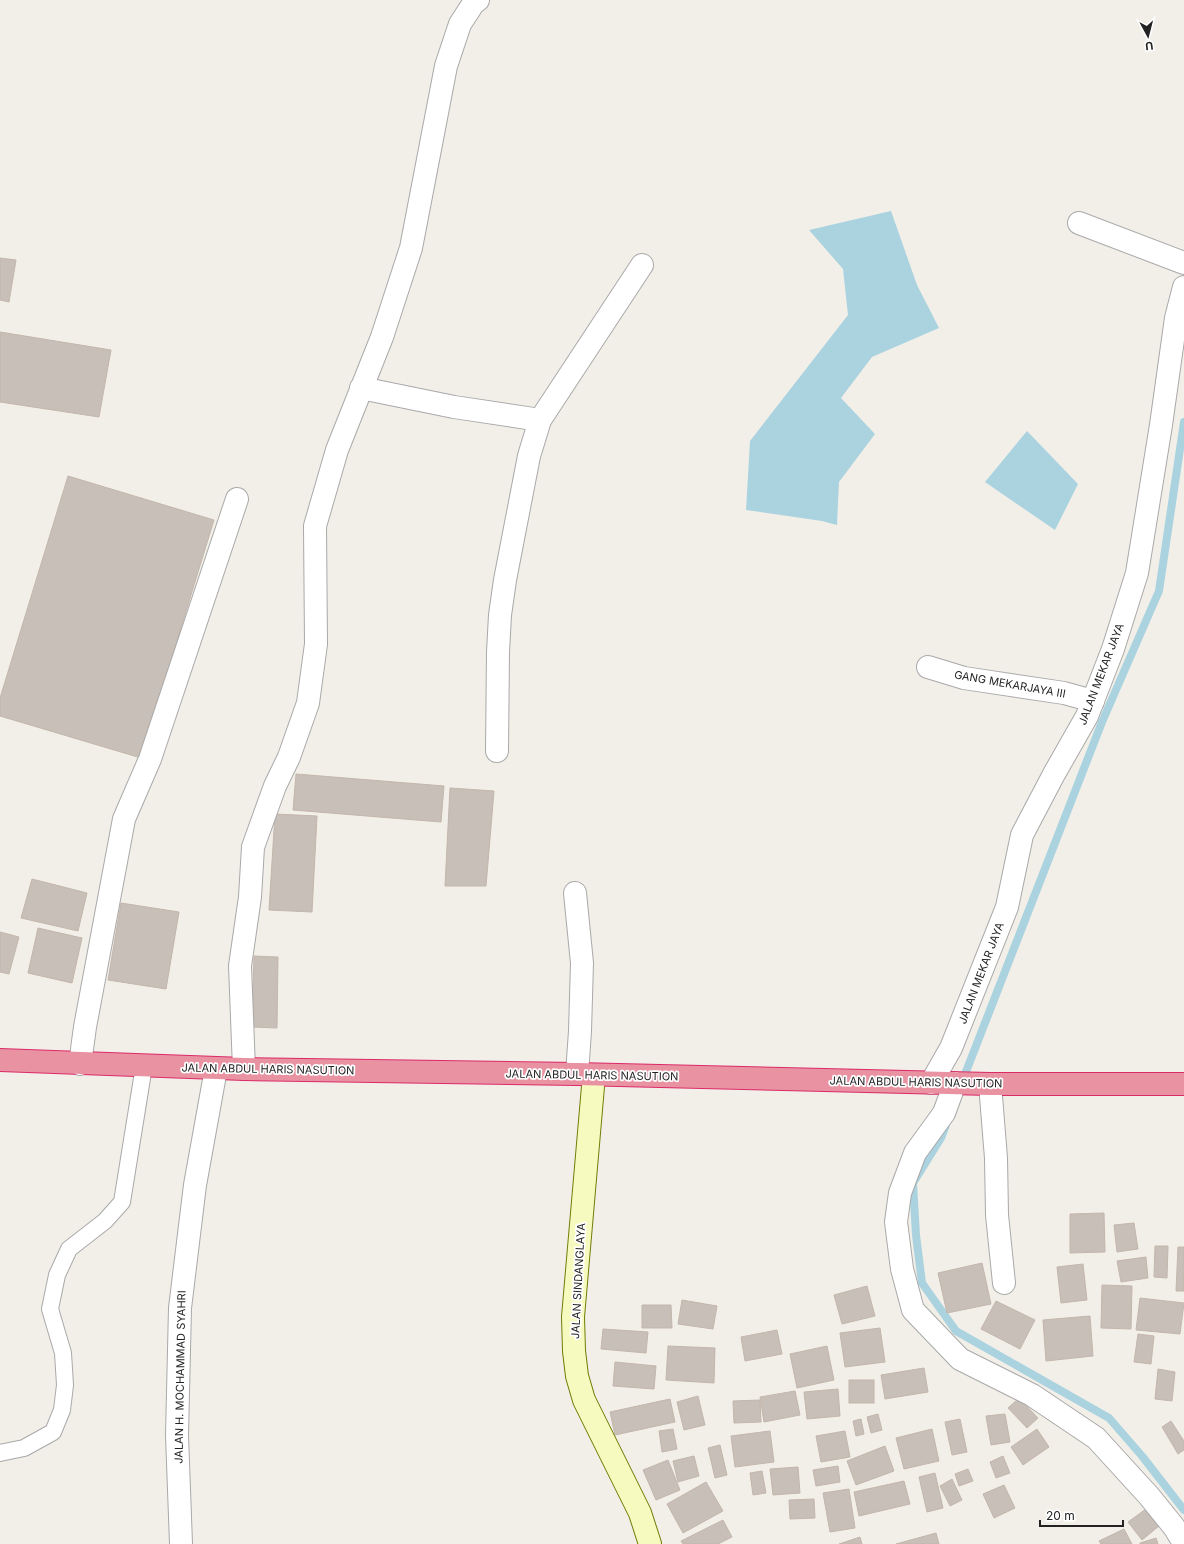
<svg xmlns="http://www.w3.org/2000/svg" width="1184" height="1544" viewBox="0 0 1184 1544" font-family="Inter,sans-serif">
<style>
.water{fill:#aad3df}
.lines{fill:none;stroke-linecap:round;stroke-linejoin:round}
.stream{stroke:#aad3df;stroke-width:8}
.building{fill:#c7bfb8;stroke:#c4b6ab}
.lane-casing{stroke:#a9a9a9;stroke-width:18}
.street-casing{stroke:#a9a9a9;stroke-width:24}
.secondary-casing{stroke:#707d05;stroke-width:24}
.highway-casing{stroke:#dc2a67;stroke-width:24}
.lane{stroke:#fff;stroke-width:16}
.street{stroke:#fff;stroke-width:22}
.secondary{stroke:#f7fabf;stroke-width:22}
.highway{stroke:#e892a2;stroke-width:22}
.labels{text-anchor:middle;stroke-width:3.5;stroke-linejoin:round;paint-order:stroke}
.street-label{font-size:11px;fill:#222;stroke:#fff}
</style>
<rect width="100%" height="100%" fill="#f2efe9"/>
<g class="water">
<polygon points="891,211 917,285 939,328 872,357 841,398 875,434 839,482 837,525 822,521 746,510 750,441 848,315 843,269 809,230"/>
<polygon points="1027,431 1078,484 1055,530 985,482"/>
</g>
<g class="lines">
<g class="stream">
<polyline points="962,1082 1102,722 1159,591 1184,422"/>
<polyline points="946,1125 941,1138 913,1183 916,1235 922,1283 956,1331 1109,1418 1142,1456 1184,1510"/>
</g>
</g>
<g class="building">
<polygon points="0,258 16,260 9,302 0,300"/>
<polygon points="0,332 111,350 99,417 0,402"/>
<polygon points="68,476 214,520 141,758 0,716 0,698"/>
<polygon points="296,774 444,786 441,822 293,810"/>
<polygon points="450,788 494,791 486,886 445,886"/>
<polygon points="275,814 317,816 312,912 269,910"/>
<polygon points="32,879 87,893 78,931 21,918"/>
<polygon points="121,903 179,912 166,989 108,980"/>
<polygon points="38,928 82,938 72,983 28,973"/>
<polygon points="0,932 19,937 9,974 0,972"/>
<polygon points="254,956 278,957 277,1028 252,1027"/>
<polygon points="1104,1213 1105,1252 1070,1253 1070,1214"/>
<polygon points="1134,1223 1138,1249 1117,1252 1114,1225"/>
<polygon points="1155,1246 1168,1246 1167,1278 1154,1277"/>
<polygon points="1178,1247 1184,1247 1184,1291 1176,1291"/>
<polygon points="1146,1257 1148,1278 1121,1282 1117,1261"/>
<polygon points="982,1263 991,1304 947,1313 938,1273"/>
<polygon points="1083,1264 1087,1300 1061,1303 1057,1267"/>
<polygon points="1102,1285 1132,1286 1131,1329 1101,1328"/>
<polygon points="867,1286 875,1316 842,1324 834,1295"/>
<polygon points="1140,1298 1184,1303 1180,1334 1136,1330"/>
<polygon points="682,1300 717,1306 713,1329 678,1324"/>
<polygon points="996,1301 1035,1320 1020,1349 981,1329"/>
<polygon points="642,1305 671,1305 672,1328 642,1328"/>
<polygon points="1090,1316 1093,1356 1046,1361 1043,1320"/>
<polygon points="880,1328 885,1362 845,1367 840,1333"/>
<polygon points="603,1329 648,1332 646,1353 601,1349"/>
<polygon points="777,1330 782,1354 745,1361 741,1337"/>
<polygon points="1138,1334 1154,1336 1151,1364 1134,1362"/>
<polygon points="668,1346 715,1348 714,1383 666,1380"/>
<polygon points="827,1346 834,1380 797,1388 790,1354"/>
<polygon points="615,1362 656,1366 654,1389 613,1386"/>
<polygon points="924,1368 928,1392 885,1399 881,1375"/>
<polygon points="1158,1369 1175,1372 1172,1401 1155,1399"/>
<rect x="849" y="1380" width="25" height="23"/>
<polygon points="838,1389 840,1416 807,1419 804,1392"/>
<polygon points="795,1391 800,1415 764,1422 760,1397"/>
<polygon points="698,1396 705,1425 684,1430 677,1402"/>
<polygon points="1019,1398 1038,1418 1027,1428 1008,1408"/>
<polygon points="670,1399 675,1422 615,1435 610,1412"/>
<polygon points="760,1400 761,1422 734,1423 733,1401"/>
<polygon points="878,1414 882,1430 871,1433 867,1417"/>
<polygon points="1005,1414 1010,1442 991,1445 986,1416"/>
<polygon points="861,1419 864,1434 856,1436 853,1421"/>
<polygon points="960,1419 967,1452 952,1455 945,1422"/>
<polygon points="1171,1421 1184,1441 1184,1450 1178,1454 1162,1427"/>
<polygon points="673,1429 677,1449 662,1452 659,1431"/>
<polygon points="932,1429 939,1461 904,1469 896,1438"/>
<polygon points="1037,1429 1049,1447 1023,1465 1011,1447"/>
<polygon points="770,1431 774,1462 735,1467 731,1436"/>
<polygon points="845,1431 850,1457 821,1462 816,1436"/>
<polygon points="720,1445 727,1475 715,1478 708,1448"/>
<polygon points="885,1446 894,1471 856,1485 847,1461"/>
<polygon points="694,1456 699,1476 678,1482 673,1461"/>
<polygon points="1003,1456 1010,1473 996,1478 990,1462"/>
<polygon points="668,1460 680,1490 656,1500 643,1470"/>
<polygon points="838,1466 840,1482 816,1486 813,1470"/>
<polygon points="798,1467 800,1493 773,1495 770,1469"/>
<polygon points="968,1469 973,1481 959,1486 955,1474"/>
<polygon points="762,1471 766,1493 753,1495 750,1473"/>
<polygon points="935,1473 943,1508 927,1512 919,1477"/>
<polygon points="952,1479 962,1500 950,1506 940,1486"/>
<polygon points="904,1481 910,1504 859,1516 854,1492"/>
<polygon points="706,1482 723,1511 683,1533 667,1504"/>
<polygon points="1004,1485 1015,1508 994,1518 983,1494"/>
<polygon points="849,1489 855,1528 830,1532 823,1493"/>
<polygon points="814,1499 815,1518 790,1519 789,1500"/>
<polygon points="1146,1509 1159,1526 1142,1540 1128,1522"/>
<polygon points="723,1520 732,1537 718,1544 683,1544 681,1541"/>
<polygon points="1124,1529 1132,1544 1101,1544 1099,1541"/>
<polygon points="936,1533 939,1544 896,1544"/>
<polygon points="860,1537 862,1544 839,1544"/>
<polygon points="1156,1538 1158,1544 1140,1544 1140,1543"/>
</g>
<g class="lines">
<g class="lane-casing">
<polyline id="lane" points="0,1453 24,1448 53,1432 62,1410 65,1385 63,1353 50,1309 57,1275 69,1249 105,1221 122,1202 144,1066"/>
</g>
<g class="street-casing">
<g id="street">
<polyline points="1079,223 1184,263"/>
<polyline points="361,388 454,407 540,420 642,265"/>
<polyline points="928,667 964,678 1064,693 1093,701"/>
<polyline points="497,751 498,652 500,615 505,580 529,456 540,420"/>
<polyline points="575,893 582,963 580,1031 577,1074"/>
<polyline points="80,1064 85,1027 124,819 150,759 237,499"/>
<polyline points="244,1069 240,966 250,897 253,847 275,786 289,757 308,703 316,644 315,526 337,450 382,337 411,248 446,66 460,24 473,4 478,0"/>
<polyline points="931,1083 951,1048 1007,907 1022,835 1054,774 1087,716 1113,649 1137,573 1161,425 1176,318 1184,287"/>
<polyline points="955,1083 944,1113 915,1153 900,1193 896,1222 902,1269 913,1310 960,1359 1032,1395 1096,1438 1149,1496 1174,1527 1184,1543"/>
<polyline points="990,1084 996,1158 997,1215 1004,1283"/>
<polyline points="181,1544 177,1435 180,1308 195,1185 216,1069"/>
</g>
</g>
<g class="secondary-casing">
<polyline id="secondary" points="594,1075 573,1317 574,1351 577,1376 584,1400 640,1513 650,1544"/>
</g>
<g class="highway-casing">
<polyline id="highway" points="0,1060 244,1069 577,1074 990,1084 1184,1084"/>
</g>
<use href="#lane" class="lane"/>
<use href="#street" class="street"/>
<use href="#secondary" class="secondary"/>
<use href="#highway" class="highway"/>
</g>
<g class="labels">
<g class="street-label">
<text transform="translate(1101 674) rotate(-69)" y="4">JALAN MEKAR JAYA</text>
<text transform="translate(1010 684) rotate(10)" y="4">GANG MEKARJAYA III</text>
<text transform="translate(981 973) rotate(-69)" y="4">JALAN MEKAR JAYA</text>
<text transform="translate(268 1069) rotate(1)" y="4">JALAN ABDUL HARIS NASUTION</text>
<text transform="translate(592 1075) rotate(1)" y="4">JALAN ABDUL HARIS NASUTION</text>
<text transform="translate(916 1082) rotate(1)" y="4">JALAN ABDUL HARIS NASUTION</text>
<text transform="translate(578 1281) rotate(-87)" y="4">JALAN SINDANGLAYA</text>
<text transform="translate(180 1377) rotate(-89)" y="4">JALAN H. MOCHAMMAD SYAHRI</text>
</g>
</g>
<g transform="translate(1148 36) rotate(173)" stroke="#ffffff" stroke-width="3" paint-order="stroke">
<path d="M0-3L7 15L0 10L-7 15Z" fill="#222222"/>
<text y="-6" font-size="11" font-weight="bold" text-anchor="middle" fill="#222222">U</text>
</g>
<path d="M1040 1520v6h83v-6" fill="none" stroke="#222222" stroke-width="2"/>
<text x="1046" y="1520" font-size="12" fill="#222222" stroke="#ffffff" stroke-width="3" paint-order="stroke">20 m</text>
</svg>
